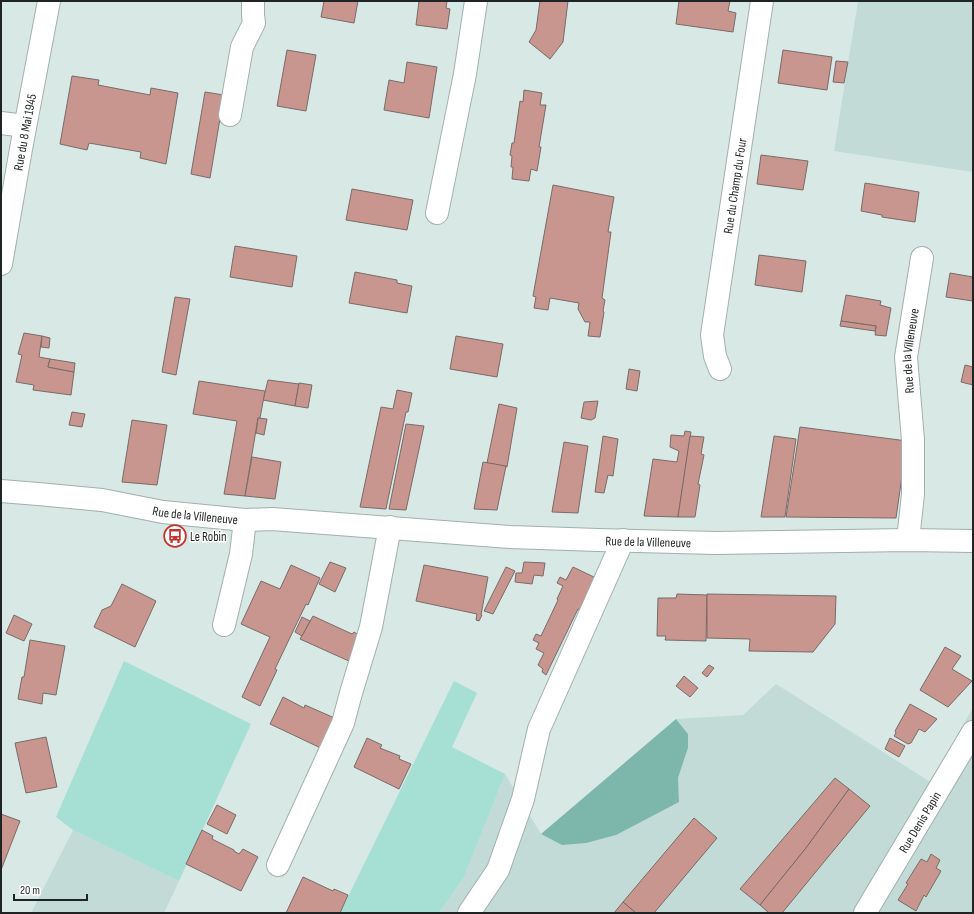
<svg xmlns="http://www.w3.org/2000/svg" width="974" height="914" viewBox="0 0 974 914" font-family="'Sofia Sans Condensed',sans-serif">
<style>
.built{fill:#c3dbd7}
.green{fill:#a6dfd4}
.forest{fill:#7db7ac}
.building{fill:#c8968f;stroke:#786b69}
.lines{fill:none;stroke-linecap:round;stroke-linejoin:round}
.minor-casing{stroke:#a1b0ad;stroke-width:24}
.major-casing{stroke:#a1b0ad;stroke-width:24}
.minor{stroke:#fff;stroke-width:22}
.major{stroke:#fff;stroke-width:22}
.labels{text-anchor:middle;stroke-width:3;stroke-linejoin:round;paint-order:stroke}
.street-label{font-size:13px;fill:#1f2524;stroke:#fff}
.poi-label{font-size:13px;fill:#1f2524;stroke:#fff;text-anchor:start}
</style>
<rect width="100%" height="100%" fill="#d8e8e5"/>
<g class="built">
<polygon points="858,1 973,1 973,172 834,151"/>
<polygon points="776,684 932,783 973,707 973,913 439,913 464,877 505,774 541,834 679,802 678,778 688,748 688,734 676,719 743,715"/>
<polygon points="73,830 179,881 164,913 31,913"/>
</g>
<g class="green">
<polygon points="124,661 251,724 179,881 73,830 56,817"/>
<polygon points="454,681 477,693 452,747 505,774 464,877 439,913 340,913"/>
</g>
<polygon class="forest" points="676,719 688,734 688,748 678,778 679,802 616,835 586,843 562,845 541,834"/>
<g class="building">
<polygon points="324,1 358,1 354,23 321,17"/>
<polygon points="419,1 447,1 446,8 450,9 447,29 416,25"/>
<polygon points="540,1 568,1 563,42 550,59 529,42 536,30"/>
<polygon points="679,1 730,1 728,11 736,13 733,32 676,24"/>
<polygon points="287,50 316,55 306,111 277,106"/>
<polygon points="783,50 832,57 827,90 778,83"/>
<polygon points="836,61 848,62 844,83 833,82"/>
<polygon points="407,62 437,67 429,118 384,110 389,80 404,83"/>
<polygon points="72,76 99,80 98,85 150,95 151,88 178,93 166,164 140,158 141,152 89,143 87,150 60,144"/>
<polygon points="524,90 542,93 540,105 546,105 539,147 541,147 537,171 531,169 529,181 512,179 513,167 511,167 512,156 510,155 512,143 514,143 520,101 523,102"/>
<polygon points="205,92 224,95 210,178 191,174"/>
<polygon points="761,155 808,161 803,190 757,184"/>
<polygon points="865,183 919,192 915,222 882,217 882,215 861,211"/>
<polygon points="553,185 614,197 608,232 611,232 602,298 605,300 603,311 604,312 600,337 588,336 590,322 585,322 578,309 579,303 550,298 548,310 534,308 536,297 533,296"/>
<polygon points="352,189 413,200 407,230 346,220"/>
<polygon points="235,246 297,256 292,287 230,277"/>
<polygon points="759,255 806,261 802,292 755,285"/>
<polygon points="355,272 397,280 397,283 412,286 407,313 349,303"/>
<polygon points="950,273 973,277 973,301 946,297"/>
<polygon points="846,295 881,301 880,305 891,308 886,336 875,335 876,326 841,321"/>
<polygon points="175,297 190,299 176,375 162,372"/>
<polygon points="841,321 876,326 875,331 840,326"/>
<polygon points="24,333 42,336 39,357 50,359 48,367 74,372 71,395 33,390 34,385 16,382 22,355 18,354"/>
<polygon points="42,336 50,338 49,348 41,347"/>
<polygon points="456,336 503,344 497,377 450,369"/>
<polygon points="50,359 75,363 74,372 48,367"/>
<polygon points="965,365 973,367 973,385 961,382"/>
<polygon points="629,369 640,371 637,391 626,389"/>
<polygon points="268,380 299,384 295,406 263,400"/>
<polygon points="199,381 265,391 260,418 258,418 245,496 224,494 237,421 193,414"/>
<polygon points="299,383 312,385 308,408 295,406"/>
<polygon points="397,390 412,393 408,412 406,412 386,509 360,507 381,407 393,409"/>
<polygon points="598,401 595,418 591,420 581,418 584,402"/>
<polygon points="499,404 517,408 507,467 487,463"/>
<polygon points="72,412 85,414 82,427 69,425"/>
<polygon points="258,418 267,419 264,435 256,433"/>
<polygon points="132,420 167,425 157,485 122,482"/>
<polygon points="406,424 424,426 406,510 389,509"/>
<polygon points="800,427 907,441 896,518 786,517"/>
<polygon points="685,431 691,432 678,517 644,516 653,459 677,462 679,451 670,447 671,435 684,436"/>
<polygon points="603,436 618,439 613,476 608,475 604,493 595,492"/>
<polygon points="690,436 704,437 701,454 704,455 698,484 700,485 695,517 678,517"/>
<polygon points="774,436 796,439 785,517 761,517"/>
<polygon points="564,442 588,446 578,513 552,512"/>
<polygon points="252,457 281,462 275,499 245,496"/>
<polygon points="483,462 506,466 497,510 474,509"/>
<polygon points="330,562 346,568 335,592 319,584"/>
<polygon points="524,562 545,563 543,576 534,575 532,584 515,582 516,573 522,573"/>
<polygon points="291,565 320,578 308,605 306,604 275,669 277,670 260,706 242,697 270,637 241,624 261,581 280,589"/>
<polygon points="424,565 488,577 481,615 482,615 479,621 476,620 477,614 416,601"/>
<polygon points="506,567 515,571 493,614 484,611"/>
<polygon points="573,567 596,578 580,610 578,609 546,675 542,672 543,669 538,665 544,653 536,649 539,643 533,640 536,634 541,636 558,600 557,599 563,586 557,583 560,577 566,580"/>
<polygon points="122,584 156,601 135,647 94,627 102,610 111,606"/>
<polygon points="677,594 707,595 706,641 665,640 666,636 657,636 658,598 676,598"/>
<polygon points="707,594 836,596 835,624 813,652 749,651 750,639 707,638"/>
<polygon points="14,615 32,624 24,641 6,633"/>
<polygon points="313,616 352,634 354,632 360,636 351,662 300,639"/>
<polygon points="302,617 310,621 302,636 295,632"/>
<polygon points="30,640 65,646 56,695 43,693 42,704 18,699 22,677 24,677"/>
<polygon points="945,647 961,656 952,669 972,681 948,707 920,690"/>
<polygon points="709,665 714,668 707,677 702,673"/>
<polygon points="684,676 698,688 690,697 676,686"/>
<polygon points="283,697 304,708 305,705 339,720 325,750 270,724"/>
<polygon points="910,704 937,719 925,732 919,729 911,743 908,744 894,736 896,733 895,731"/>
<polygon points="46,737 57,787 26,793 15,743"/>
<polygon points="367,738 382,745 380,748 400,756 399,759 411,764 399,789 354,767"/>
<polygon points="890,738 905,746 899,757 885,749"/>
<polygon points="835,778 849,789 806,848 760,905 740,889"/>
<polygon points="849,789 870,806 782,913 769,913 760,905 806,848"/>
<polygon points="217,805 236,815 227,834 207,824"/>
<polygon points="1,814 20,821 1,870"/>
<polygon points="694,818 717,838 654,913 636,913 623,902"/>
<polygon points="202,830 213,836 212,839 234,850 234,851 239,854 243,849 258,857 241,891 186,864"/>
<polygon points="931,854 940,860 936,868 941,871 926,897 924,895 916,911 898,900 908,884 906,883 921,859 927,862"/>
<polygon points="303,877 333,891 334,889 348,895 340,913 286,913"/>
<polygon points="623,902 636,913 614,913"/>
</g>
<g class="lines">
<g class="minor-casing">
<g id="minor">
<polyline points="230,115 242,47 254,23 253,15 253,1"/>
<polyline points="1,123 25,126"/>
<polyline points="437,213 465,74 476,1"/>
<path id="s1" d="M 1,264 L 21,149 L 49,1"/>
<path id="s2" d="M 720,369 L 715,356 L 712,335 L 762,1"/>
<path id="s3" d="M 908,540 L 913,494 L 913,440 L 906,357 L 922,258"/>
<polyline points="224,625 241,554 245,520"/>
<polyline points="278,865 343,723 351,693 371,627 390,527"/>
<polyline points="469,913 498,870 523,799 539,729 623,540"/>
<path id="s4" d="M 865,913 L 973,732"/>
</g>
</g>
<g class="major-casing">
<g id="major">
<path id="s5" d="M 1,491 L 38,494 L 102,500 L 163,512 L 245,520 L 272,519 L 510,537 L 598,540 L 715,543 L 908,540 L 973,541"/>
</g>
</g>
<use href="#minor" class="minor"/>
<use href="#major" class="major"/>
</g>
<defs>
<g id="bus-ring" transform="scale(1.15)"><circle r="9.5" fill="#fff" stroke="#c3352f" stroke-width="1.5"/><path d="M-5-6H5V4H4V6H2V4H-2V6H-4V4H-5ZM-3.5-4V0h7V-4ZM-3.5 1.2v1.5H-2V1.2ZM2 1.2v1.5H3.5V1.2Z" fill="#c3352f"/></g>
</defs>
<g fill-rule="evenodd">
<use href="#bus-ring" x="175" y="536"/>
</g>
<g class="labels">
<g class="street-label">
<text dy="5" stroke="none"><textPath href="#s1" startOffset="134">Rue du 8 Mai 1945</textPath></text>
<text dy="5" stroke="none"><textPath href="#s2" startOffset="186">Rue du Champ du Four</textPath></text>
<text dy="5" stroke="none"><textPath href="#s3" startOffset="190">Rue de la Villeneuve</textPath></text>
<text dy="5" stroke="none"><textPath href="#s5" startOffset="196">Rue de la Villeneuve</textPath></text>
<text dy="5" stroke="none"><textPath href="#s5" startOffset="650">Rue de la Villeneuve</textPath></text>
<text dy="5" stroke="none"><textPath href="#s4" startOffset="106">Rue Denis Papin</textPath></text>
</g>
<g class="poi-label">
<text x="190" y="541">Le Robin</text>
</g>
</g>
<rect width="974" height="914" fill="none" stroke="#1f2524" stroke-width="4"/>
<path d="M14 894v6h73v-6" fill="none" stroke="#1f2524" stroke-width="2"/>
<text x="20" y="894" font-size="12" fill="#1f2524" stroke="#ffffff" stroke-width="3" paint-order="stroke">20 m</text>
</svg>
